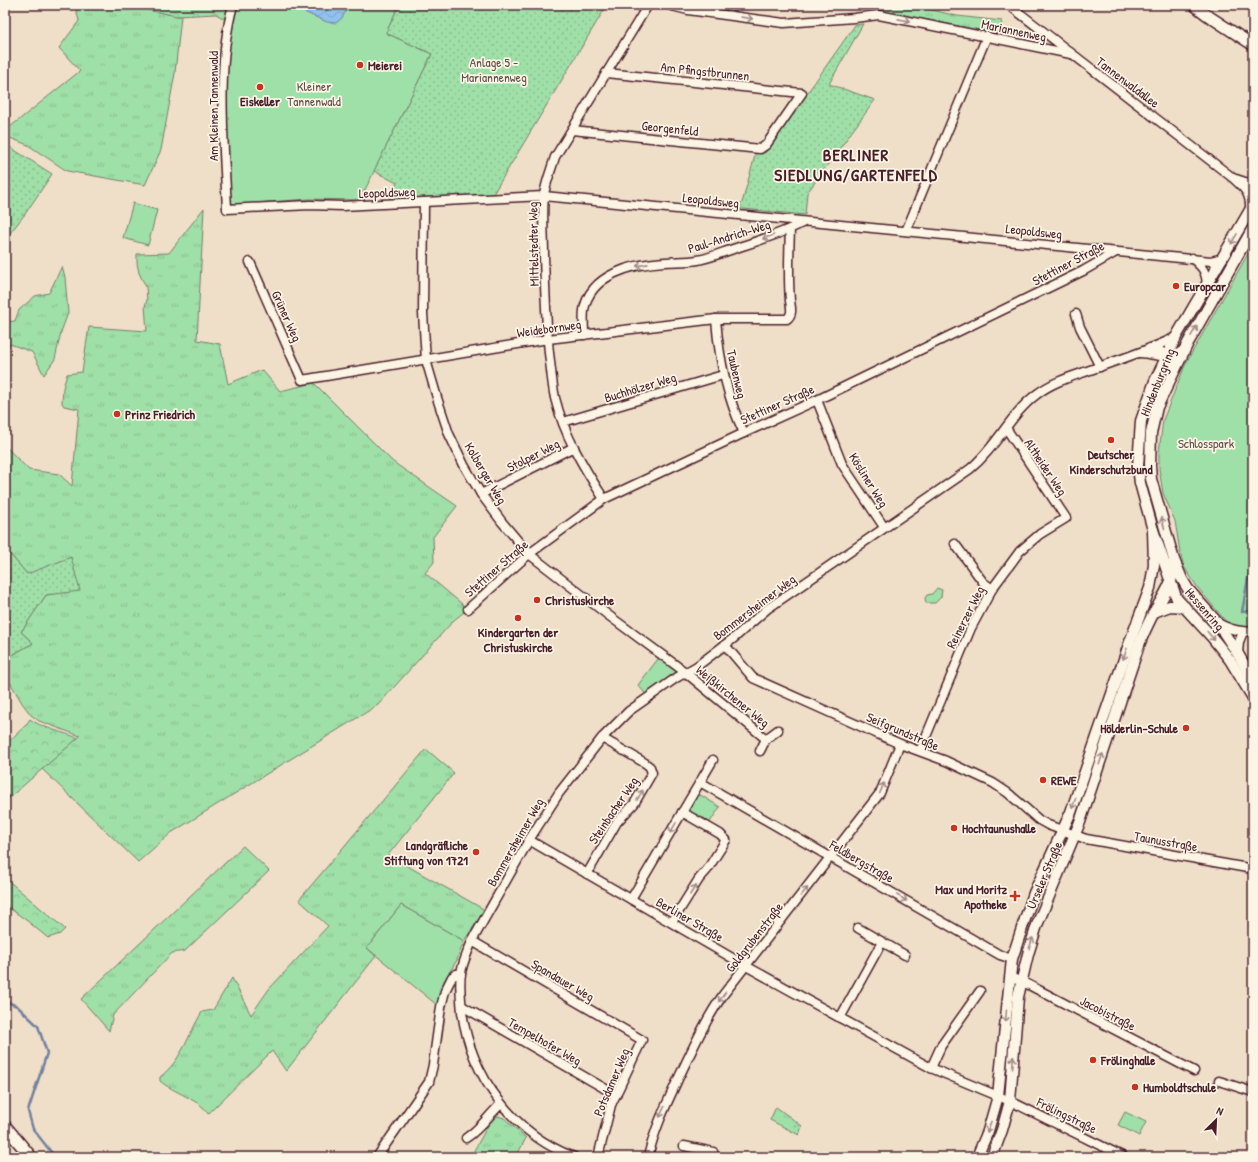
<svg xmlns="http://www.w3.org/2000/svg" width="1258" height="1162" viewBox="0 0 1258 1162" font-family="'Patrick Hand',sans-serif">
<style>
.grass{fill:url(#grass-tufts);stroke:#747f6a}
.forest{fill:url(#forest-crowns);stroke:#747f6a}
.park{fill:#9fdfa8;stroke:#747f6a}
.garden{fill:url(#garden-dots);stroke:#747f6a}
.water{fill:url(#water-waves);stroke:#73819f}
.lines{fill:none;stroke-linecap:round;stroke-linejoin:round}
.stream{stroke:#73819f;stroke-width:2.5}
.minor-casing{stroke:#4a1f2b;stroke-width:11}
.tertiary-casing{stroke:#4a1f2b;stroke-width:13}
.secondary-casing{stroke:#4a1f2b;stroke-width:14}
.minor{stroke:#fcf5e5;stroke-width:8}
.tertiary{stroke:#fcf5e5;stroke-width:10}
.secondary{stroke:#fcf5e5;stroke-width:11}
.oneway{stroke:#a38a88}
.poi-dot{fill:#c8321e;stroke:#fcf5e5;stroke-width:1.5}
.labels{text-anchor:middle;stroke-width:3.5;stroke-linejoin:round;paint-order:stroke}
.street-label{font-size:13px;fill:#4a1f2b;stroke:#fcf5e5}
.park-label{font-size:13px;fill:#5f4f4a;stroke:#fcf5e5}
.poi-label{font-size:13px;font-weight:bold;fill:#4a1f2b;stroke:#fcf5e5;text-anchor:start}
.district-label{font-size:17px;font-weight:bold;letter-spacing:1px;fill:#4a1f2b;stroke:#fcf5e5}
</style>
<defs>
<pattern id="grass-tufts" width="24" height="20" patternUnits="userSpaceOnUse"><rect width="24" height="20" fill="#9fdfa8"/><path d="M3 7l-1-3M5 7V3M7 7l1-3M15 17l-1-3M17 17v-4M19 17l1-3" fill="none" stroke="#8abf91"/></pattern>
<pattern id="forest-crowns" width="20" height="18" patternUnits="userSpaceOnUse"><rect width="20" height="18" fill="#9fdfa8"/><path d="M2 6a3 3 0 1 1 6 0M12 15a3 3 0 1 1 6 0" fill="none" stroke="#8abf91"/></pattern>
<pattern id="garden-dots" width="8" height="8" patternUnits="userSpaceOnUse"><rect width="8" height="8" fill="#9fdfa8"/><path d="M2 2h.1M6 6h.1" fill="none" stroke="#8abf91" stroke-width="1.8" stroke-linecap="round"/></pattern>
<pattern id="water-waves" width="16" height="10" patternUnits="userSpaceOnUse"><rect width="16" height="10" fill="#8fc2ec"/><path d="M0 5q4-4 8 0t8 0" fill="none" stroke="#7da6cb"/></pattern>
</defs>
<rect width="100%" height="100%" fill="#efdec8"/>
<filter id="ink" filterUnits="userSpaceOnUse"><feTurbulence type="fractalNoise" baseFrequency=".025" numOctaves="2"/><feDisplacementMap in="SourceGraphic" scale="8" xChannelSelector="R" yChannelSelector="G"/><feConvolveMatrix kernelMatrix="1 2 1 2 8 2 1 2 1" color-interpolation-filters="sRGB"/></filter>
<g filter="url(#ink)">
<g class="grass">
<polygon points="75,5 125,5 177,16 181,16 175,73 161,150 145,185 67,171 28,145 5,136 5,131 80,71 59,48 79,21"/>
<polygon points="882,5 912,5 957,16 1002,21 1000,34 882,11"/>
<polygon points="204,208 197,340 220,344 228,384 262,370 280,391 314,383 393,462 457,506 433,537 434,562 425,573 468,609 454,620 378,705 171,833 138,862 42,769 80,736 39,721 31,715 22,703 10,682 5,670 5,659 33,643 21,632 46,595 80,590 27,574 9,553 5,545 5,446 29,470 59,474 72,486 79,409 64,406 62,403 63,388 67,374 82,372 89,327 147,331 145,306 147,300 146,287 139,273 137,263 137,254 169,253"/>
<polygon points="62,266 65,277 68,313 61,332 55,359 44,375 32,352 10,344 5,350 5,322 15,321 19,310 35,296 49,293"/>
<path d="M 426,749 L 454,773 L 388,855 L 485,910 L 464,941 L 401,905 L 367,948 L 376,956 L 286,1071 L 272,1051 L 208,1114 C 204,1102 171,1091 160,1081 L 160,1077 C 182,1060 188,1035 202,1012 L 213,1010 L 232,978 L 251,1015 L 269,989 L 328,926 L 299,900 Z"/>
<polygon points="243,846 269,871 185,951 172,953 113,1015 109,1031 81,999"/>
<polygon points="776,1107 802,1126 799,1135 770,1120"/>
<polygon points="498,1116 504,1118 526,1138 516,1157 471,1156 490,1122 493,1118"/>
</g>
<g class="forest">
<polygon points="125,5 233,5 228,21 216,14 177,16"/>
<path d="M 30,719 C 39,727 66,733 78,738 L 9,798 L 5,800 L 5,745 L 26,725 Z"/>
<polygon points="5,878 65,929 60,934 48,938 26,920 5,905"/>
</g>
<g class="park">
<polygon points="233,5 399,5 386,33 432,54 360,200 309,199 229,205 225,77"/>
<polygon points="133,203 157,210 148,245 123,238"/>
<polygon points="1253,245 1253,628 1232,626 1227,623 1198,588 1184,567 1180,552 1175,521 1163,493 1159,469 1159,452 1163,420 1186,363"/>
<polygon points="937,588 942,590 941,597 935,603 926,603 925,598 927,595 932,594"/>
<polygon points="661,655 685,672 649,698 638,685"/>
<polygon points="697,793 720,807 708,825 691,815 688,807"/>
<polygon points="401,905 464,941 457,960 444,981 437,1005 367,948"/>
<polygon points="1125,1112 1146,1122 1139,1136 1118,1125"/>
</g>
<g class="garden">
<polygon points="399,5 607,5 493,194 389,199 397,183 374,171 432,54 386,33"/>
<polygon points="863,24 829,84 875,100 807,193 805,215 734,208 742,203 756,152 765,153 855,25"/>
<polygon points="5,144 52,174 25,214 7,237 5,237"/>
<polygon points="5,545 9,553 27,574 71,557 80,591 46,595 21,632 33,643 5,659"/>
</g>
<polygon class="water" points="288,5 349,5 342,18 336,23 327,22"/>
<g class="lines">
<g class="stream">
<polyline points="1253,550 1252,561 1247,584 1242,612 1253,611"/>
<polyline points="5,1001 17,1006 38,1026 47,1053 28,1111 33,1129 55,1157"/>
</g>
<g class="minor-casing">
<g id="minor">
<path d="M 233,5 C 216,67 224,144 227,209 L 310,205 L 342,206 L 544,196 L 1211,261 L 1223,258"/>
<polyline points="668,5 688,10 784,23 854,18 879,15 1071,54"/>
<path d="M 1009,5 L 1233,178 C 1245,189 1251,193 1250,211"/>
<polyline points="572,130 760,149 766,145 802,93 606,73"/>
<polyline points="1236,179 1245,182 1253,183"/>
<polyline points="424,202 423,313 426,360 438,401 449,434 464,465 481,494 502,522 529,554 608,615 685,672 766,739 778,730"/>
<polyline points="906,231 987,36"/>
<path d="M 1192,258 C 1202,267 1206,270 1207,285"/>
<path d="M 250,262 L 302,380 L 548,339 L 716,319 L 787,319 C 793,314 791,308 790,301 C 788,277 789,254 790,229"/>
<polyline points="1076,314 1080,327 1100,367"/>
<path d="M 716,319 C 719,359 726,396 744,433"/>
<path d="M 584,335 C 584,327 583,318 584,310 C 590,274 633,264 664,262 C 675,261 687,262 698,260 C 710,258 721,253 733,249 C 757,241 782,234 804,222"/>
<path d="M 1150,348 C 1164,348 1174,362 1172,375"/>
<path d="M 1140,353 C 1158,354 1170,363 1185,348"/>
<polyline points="817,400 842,464 884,527"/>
<polyline points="563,422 723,375"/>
<polyline points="481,494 574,447"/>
<path d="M 604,499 C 584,468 564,435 555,398 C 552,384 551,368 549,353 C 546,321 545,288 544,256 C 544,236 542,215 544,195 C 546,182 551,170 555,157 L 648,5"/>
<polyline points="955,544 983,582 992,589"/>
<polyline points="468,609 529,554 604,499 744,433 817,400 1083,271 1116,252"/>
<path d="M 1216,622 C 1230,630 1238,631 1253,632"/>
<polyline points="725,645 753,678 900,744 946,761 993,783 1008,793 1039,820 1048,825 1086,839 1253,869"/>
<polyline points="1238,654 1239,642 1243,632"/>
<polyline points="760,751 766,739"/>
<polyline points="920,751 971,628 992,589 1020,551 1040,534 1066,518 1006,428"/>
<polyline points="700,782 1000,955 1012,959"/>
<polyline points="529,840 746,966 931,1068 1010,1101 1124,1157"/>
<polyline points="587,874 617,822 634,804 652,773 650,767 645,763 602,738"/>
<polyline points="631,899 713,760"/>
<polyline points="672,922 699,879 707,870 726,840 720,834 682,812"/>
<polyline points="858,928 905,955"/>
<polyline points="472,941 642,1040 611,1105 598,1157"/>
<polyline points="1010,977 1029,985 1194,1071"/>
<polyline points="462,1006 616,1095"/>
<polyline points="840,1018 882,942"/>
<polyline points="931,1068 941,1046 980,991"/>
<polyline points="1219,1081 1253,1092"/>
<path d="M 466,1138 C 481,1128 488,1116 501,1104"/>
<polyline points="684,1146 713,1152 712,1157"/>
<polyline points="377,1157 429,1082 433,1065 441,1007 445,991 452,977 456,974 461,974"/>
<path d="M 574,1157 C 513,1134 471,1076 462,1012 C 461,999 459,986 461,973 C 463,961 468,952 472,941 L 529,840 L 559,793 L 602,738 L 629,711 L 676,678 L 697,666 L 734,638 L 767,609 L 970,469 C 997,447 1010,414 1037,394 C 1054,381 1074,376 1093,369 C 1121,359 1150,350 1176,337"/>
<path d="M 648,1157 C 655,1127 667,1103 680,1075 C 693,1048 706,1019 723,995 L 880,793 L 900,744"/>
</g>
</g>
<g class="tertiary-casing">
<g id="tertiary">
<polyline points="1194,5 1207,15 1253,45"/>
<polyline points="1253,205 1176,337 1155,381 1141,421 1138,466 1140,483 1153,530 1175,594 1177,599 1211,636 1230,660 1253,698"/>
<polyline points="1253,228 1188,343 1157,407 1151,433 1150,465 1151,479 1168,539 1174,560 1182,579 1188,589 1216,621 1238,654 1253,680"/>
<polyline points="1154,612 1170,606 1185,607"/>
<polyline points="977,1157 988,1131 998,1096 1012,959 1024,922 1034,893 1071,812 1131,639 1150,588 1154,565 1153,530"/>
<path d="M 992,1157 L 1002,1130 L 1010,1101 L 1018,997 L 1028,954 L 1037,925 L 1080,822 L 1139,645 C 1143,634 1148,624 1153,614 C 1162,598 1176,580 1174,560"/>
</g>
</g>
<g class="secondary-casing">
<polyline id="secondary" points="5,1126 31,1157"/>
</g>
<use href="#minor" class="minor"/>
<use href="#tertiary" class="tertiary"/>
<use href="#secondary" class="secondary"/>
</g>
<defs><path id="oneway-shaft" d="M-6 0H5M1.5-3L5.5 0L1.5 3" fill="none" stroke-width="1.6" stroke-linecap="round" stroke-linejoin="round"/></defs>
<g class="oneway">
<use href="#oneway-shaft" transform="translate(747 18) rotate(8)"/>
<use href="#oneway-shaft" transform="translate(904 20) rotate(11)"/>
<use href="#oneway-shaft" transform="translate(768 237) rotate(161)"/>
<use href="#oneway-shaft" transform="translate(1234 239) rotate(120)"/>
<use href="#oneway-shaft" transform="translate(642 265) rotate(169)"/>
<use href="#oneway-shaft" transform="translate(1194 331) rotate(-60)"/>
<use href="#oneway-shaft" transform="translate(1163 523) rotate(-105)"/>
<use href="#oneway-shaft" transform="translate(1211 636) rotate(50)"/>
<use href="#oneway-shaft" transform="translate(1125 654) rotate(109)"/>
<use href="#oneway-shaft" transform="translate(1101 759) rotate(-72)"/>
<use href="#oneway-shaft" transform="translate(882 788) rotate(-67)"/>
<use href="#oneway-shaft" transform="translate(640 795) rotate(-60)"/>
<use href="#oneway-shaft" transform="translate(1074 803) rotate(109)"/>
<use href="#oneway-shaft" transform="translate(673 828) rotate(120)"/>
<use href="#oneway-shaft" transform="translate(693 890) rotate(-57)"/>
<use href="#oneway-shaft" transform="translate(804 892) rotate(-52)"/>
<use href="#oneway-shaft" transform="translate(902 898) rotate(30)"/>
<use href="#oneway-shaft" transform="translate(1031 943) rotate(-72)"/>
<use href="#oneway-shaft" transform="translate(722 997) rotate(126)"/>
<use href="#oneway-shaft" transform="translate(1006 1016) rotate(95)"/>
<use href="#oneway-shaft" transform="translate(1013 1062) rotate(-86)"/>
<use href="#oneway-shaft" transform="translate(662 1112) rotate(115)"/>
<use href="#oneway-shaft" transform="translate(989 1127) rotate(110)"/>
</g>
</g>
<g class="poi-dot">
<circle cx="360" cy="65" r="4"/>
<circle cx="260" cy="87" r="4"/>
<circle cx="1176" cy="286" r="4"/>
<circle cx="117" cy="414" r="4"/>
<circle cx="1111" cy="440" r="4"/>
<circle cx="537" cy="600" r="4"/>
<circle cx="518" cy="618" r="4"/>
<circle cx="1186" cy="728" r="4"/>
<circle cx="1043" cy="780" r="4"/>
<circle cx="954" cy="828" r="4"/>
<circle cx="476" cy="852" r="4"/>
<path d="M1013 890h4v4h4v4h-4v4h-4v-4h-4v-4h4z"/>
<circle cx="1093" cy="1060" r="4"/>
<circle cx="1135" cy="1087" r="4"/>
</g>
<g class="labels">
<g class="street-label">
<text transform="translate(1014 30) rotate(12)" y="5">Mariannenweg</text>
<text transform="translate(705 71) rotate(6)" y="5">Am Pfingstbrunnen</text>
<text transform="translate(1128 82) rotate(37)" y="5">Tannenwaldallee</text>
<text transform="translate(213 106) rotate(-90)" y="5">Am Kleinen Tannenwald</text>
<text transform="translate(670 128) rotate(6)" y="5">Georgenfeld</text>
<text transform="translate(387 192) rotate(-2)" y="5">Leopoldsweg</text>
<text transform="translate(711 200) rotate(6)" y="5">Leopoldsweg</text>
<text transform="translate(1034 231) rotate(6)" y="5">Leopoldsweg</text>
<text transform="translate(729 236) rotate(-17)" y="5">Paul-Andrich-Weg</text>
<text transform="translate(533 244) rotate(-91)" y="5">Mittelstedter Weg</text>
<text transform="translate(1068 263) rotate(-28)" y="5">Stettiner Straße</text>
<text transform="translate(287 316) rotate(66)" y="5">Grüner Weg</text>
<text transform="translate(549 328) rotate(-8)" y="5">Weidebornweg</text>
<text transform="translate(737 374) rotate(77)" y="5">Taubenweg</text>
<text transform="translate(1157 382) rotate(-68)" y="5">Hindenburgring</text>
<text transform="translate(640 387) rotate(-17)" y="5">Buchhölzer Weg</text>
<text transform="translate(777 404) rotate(-24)" y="5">Stettiner Straße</text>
<text transform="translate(533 455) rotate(-27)" y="5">Stolper Weg</text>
<text transform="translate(1046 467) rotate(56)" y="5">Altheider Weg</text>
<text transform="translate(486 473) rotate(59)" y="5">Kolberger Weg</text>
<text transform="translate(869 480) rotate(58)" y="5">Kösliner Weg</text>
<text transform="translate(496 568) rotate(-41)" y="5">Stettiner Straße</text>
<text transform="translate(754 607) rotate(-37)" y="5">Bommersheimer Weg</text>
<text transform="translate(1205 609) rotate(49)" y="5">Hessenring</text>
<text transform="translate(965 617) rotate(-63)" y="5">Reinerzer Weg</text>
<text transform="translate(733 696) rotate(39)" y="5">Weißkirchener Weg</text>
<text transform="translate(903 731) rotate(23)" y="5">Seifgrundstraße</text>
<text transform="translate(613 810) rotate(-56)" y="5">Steinbacher Weg</text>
<text transform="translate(1166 841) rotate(10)" y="5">Taunusstraße</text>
<text transform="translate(515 842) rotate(-60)" y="5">Bommersheimer Weg</text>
<text transform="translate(862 861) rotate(30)" y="5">Feldbergstraße</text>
<text transform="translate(1044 875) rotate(-67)" y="5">Urseler Straße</text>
<text transform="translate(690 919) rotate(30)" y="5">Berliner Straße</text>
<text transform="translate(754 937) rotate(-52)" y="5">Goldgrubenstraße</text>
<text transform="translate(563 980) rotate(30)" y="5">Spandauer Weg</text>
<text transform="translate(1108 1013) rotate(27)" y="5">Jacobistraße</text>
<text transform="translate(545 1041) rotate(30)" y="5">Tempelhofer Weg</text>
<text transform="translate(611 1082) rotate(-67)" y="5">Potsdamer Weg</text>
<text transform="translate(1067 1115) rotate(26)" y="5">Frölingstraße</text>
</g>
<g class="park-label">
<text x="494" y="67">Anlage 5 -<tspan x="494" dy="15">Mariannenweg</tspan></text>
<text x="314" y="91">Kleiner<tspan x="314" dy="15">Tannenwald</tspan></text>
<text x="1206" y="448">Schlosspark</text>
</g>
<g class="poi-label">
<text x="368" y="70">Meierei</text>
<text x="260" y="106" text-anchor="middle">Eiskeller</text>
<text x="1184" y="291">Europcar</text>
<text x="125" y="419">Prinz Friedrich</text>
<text x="1111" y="459" text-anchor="middle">Deutscher<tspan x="1111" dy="15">Kinderschutzbund</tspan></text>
<text x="545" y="605">Christuskirche</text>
<text x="518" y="637" text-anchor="middle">Kindergarten der<tspan x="518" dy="15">Christuskirche</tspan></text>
<text x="1178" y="733" text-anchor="end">Hölderlin-Schule</text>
<text x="1051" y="785">REWE</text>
<text x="962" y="833">Hochtaunushalle</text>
<text x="468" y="850" text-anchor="end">Landgräfliche<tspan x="468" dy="15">Stiftung von 1721</tspan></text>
<text x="1007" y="894" text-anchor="end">Max und Moritz<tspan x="1007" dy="15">Apotheke</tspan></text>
<text x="1101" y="1065">Frölinghalle</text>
<text x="1143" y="1092">Humboldtschule</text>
</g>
<g class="district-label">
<text x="856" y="161">BERLINER<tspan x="856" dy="20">SIEDLUNG/GARTENFELD</tspan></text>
</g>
</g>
<rect width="1258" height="1162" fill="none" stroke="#fcf5e5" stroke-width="20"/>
<rect x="10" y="10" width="1238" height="1142" fill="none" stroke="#4a1f2b" stroke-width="1.5" filter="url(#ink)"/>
<g transform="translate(1216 1120) rotate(24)" stroke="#fcf5e5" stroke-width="3" paint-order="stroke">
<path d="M0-3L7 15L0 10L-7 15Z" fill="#4a1f2b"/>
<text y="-6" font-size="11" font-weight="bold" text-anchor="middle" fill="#4a1f2b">N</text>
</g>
</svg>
